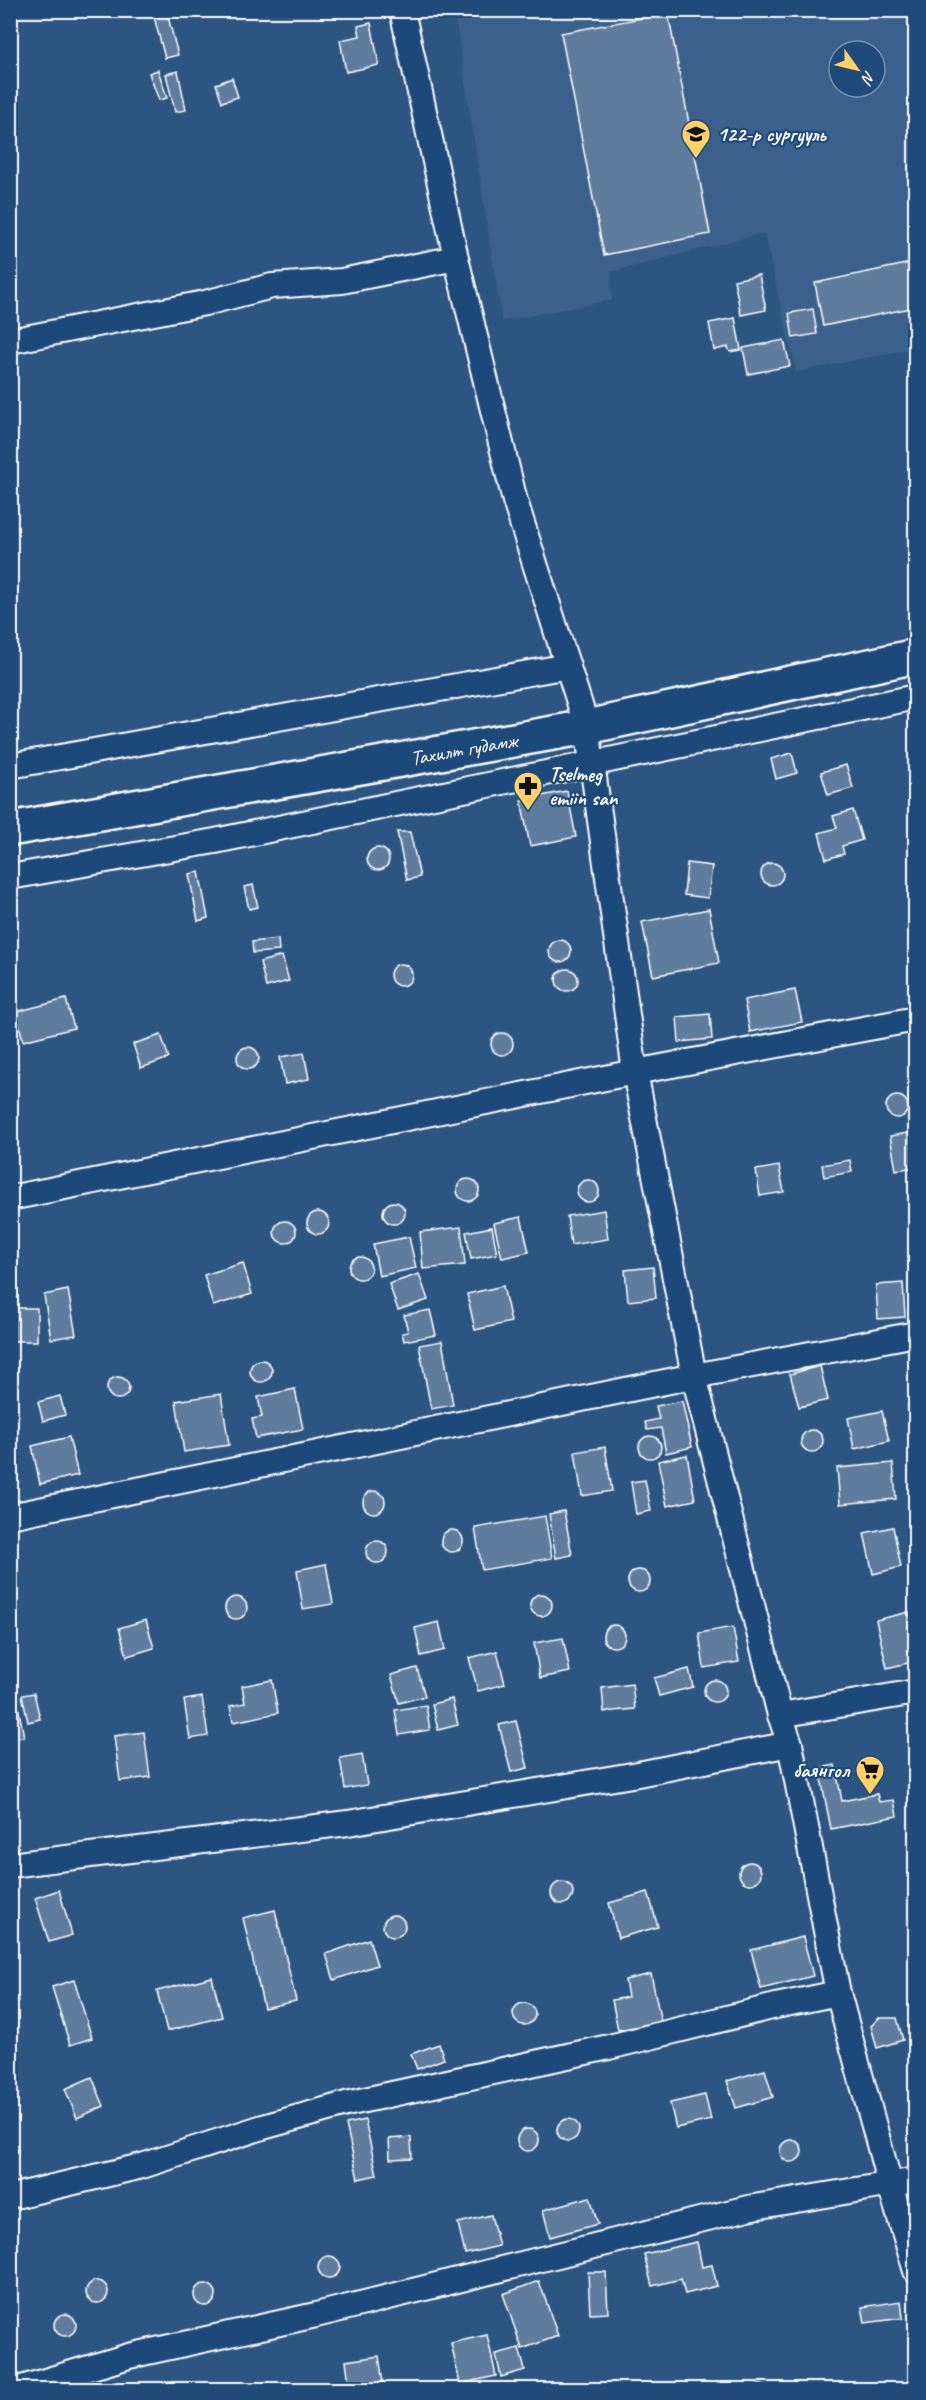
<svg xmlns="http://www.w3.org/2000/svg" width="926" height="2400" viewBox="0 0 926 2400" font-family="Caveat,sans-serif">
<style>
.built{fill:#3b618b;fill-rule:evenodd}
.building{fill:#5e7c9f;stroke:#fff;stroke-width:1.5}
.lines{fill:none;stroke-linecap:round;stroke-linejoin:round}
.minor-casing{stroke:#fff;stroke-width:28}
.secondary-casing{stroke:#fff;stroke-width:38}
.minor{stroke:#1f4a7a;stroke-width:24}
.secondary{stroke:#1f4a7a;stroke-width:33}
.labels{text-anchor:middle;stroke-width:4.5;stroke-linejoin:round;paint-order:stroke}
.poi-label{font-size:21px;font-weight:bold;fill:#fff;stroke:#1f4a7a;text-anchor:start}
.street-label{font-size:21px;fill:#fff;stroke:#1f4a7a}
</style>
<rect width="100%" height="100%" fill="#2c5582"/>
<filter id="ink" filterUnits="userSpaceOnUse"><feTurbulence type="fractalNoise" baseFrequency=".0167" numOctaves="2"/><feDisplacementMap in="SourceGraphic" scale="12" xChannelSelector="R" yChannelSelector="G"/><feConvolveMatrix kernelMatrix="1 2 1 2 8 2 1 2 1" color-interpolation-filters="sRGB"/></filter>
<g filter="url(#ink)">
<path class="built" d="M 454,11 L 915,11 L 915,348 L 796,372 L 764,233 L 611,272 L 612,300 L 502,321 ZM 839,51 L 875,51 L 875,87 L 839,87 Z"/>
<g class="building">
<polygon points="199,10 222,10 200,16"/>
<polygon points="167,13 178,55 165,58 154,17"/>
<polygon points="668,13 710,234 604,255 561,33"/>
<polygon points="371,23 379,65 346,72 340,40 360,36 358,26"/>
<polygon points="158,70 167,98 159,100 149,73"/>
<polygon points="178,71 186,110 175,112 166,74"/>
<polygon points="232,78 238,97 222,102 216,84"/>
<polygon points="916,262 916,307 823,326 815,283"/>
<polygon points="759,275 766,310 741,315 734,280"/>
<polygon points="813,309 817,334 793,338 789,313"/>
<polygon points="735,318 741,350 730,352 728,347 714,350 709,323"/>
<polygon points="784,340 790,366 748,374 743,348"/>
<polygon points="792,753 797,773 776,779 771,759"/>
<polygon points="846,765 853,788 828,795 821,772"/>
<polygon points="567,791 576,837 530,846 521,800"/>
<polygon points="853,810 862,840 842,846 844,854 826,859 819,833 837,828 833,816"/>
<polygon points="397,832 410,832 420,877 407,880"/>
<circle cx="378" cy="859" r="11"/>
<circle cx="772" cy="874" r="11"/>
<polygon points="687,863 712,866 708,898 684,895"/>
<polygon points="199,872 208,918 198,921 189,874"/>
<polygon points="253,885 258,907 249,909 244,887"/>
<polygon points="709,909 719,963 653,976 642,922"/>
<polygon points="278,939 279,951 253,953 252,942"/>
<circle cx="560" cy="951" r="11"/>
<polygon points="282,956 289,981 266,987 260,962"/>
<circle cx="401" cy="975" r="11"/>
<circle cx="567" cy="980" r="11"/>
<polygon points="795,990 802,1022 750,1032 744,1000"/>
<polygon points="66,999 74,1028 23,1041 16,1012"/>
<polygon points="710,1014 712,1039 679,1042 677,1017"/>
<circle cx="502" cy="1044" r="11"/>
<polygon points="161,1035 169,1058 141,1068 133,1044"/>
<circle cx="248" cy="1058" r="11"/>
<polygon points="304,1053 309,1079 285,1084 280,1057"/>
<circle cx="897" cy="1107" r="11"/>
<polygon points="914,1132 916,1167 896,1170 890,1136"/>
<polygon points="850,1160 852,1172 824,1177 822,1165"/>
<polygon points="779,1166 784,1192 760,1196 756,1170"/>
<circle cx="468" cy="1190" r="11"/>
<circle cx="588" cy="1191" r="11"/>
<circle cx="394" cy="1213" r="11"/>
<polygon points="604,1210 608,1239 571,1245 567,1216"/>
<circle cx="318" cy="1223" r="11"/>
<polygon points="521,1217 529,1252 502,1258 494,1223"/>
<circle cx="285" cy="1232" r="11"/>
<polygon points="461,1227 465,1265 423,1269 420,1232"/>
<polygon points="492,1227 497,1254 471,1259 466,1232"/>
<polygon points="409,1237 416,1268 379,1276 373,1244"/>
<circle cx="360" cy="1268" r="11"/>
<polygon points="243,1263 252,1294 213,1306 204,1275"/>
<polygon points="653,1267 656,1298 628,1301 625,1270"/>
<polygon points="419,1274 428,1300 398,1310 389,1284"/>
<polygon points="903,1283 905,1317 878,1319 876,1285"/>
<polygon points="503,1286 511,1322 475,1330 467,1294"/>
<polygon points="68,1290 76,1335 51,1339 44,1295"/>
<rect x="14" y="1308" width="23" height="33"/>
<polygon points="430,1310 436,1335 404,1341 402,1333 408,1332 404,1315"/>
<polygon points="442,1341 453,1405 431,1409 419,1345"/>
<circle cx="261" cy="1371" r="11"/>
<polygon points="820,1366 828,1400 799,1407 790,1374"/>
<circle cx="118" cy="1388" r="11"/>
<polygon points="295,1389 303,1429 256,1438 252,1419 262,1417 258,1397"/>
<polygon points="221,1394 229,1445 184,1452 176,1401"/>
<polygon points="60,1396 65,1415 43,1421 38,1402"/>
<polygon points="682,1401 692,1447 666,1453 661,1428 647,1430 645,1422 659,1419 656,1406"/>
<polygon points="908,1404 916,1404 916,1437 909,1437"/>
<polygon points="882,1411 889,1441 854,1449 848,1418"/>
<circle cx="812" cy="1441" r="11"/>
<circle cx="650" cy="1447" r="11"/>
<polygon points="69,1437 78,1475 40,1484 32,1446"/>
<polygon points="605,1447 612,1491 582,1496 575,1452"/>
<polygon points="687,1455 695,1500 667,1506 658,1461"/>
<polygon points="893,1463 896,1499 840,1504 837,1468"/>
<polygon points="645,1480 651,1511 636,1514 631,1482"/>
<circle cx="374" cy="1502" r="11"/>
<polygon points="564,1511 572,1555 556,1558 549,1514"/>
<polygon points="545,1516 552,1558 482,1570 475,1528"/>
<polygon points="893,1527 901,1567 873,1574 864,1533"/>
<circle cx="452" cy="1541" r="11"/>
<circle cx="377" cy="1552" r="11"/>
<polygon points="326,1564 333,1604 303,1609 297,1570"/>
<circle cx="639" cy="1581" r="11"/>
<circle cx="541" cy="1605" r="11"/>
<circle cx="236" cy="1608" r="11"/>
<polygon points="909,1612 916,1641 916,1661 887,1668 876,1620"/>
<polygon points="146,1620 154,1648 127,1656 119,1628"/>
<polygon points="439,1622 445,1650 421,1656 415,1628"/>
<circle cx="614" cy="1636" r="11"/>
<polygon points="733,1627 739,1662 704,1668 699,1633"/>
<polygon points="563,1638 570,1672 540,1678 534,1643"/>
<polygon points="497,1651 505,1684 478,1691 469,1658"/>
<polygon points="417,1668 425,1696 399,1703 391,1675"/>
<polygon points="689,1669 693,1687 659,1696 654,1678"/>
<circle cx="715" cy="1691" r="11"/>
<polygon points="272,1680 278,1713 233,1722 230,1706 245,1703 242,1686"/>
<polygon points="632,1684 635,1709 604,1712 602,1688"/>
<polygon points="34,1693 40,1719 28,1722 22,1695"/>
<polygon points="16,1695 24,1737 10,1739 10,1696"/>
<polygon points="202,1697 208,1736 190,1739 184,1700"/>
<polygon points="452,1699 458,1725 438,1730 432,1704"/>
<polygon points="426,1705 430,1730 399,1735 395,1710"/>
<polygon points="516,1721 528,1768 511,1772 499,1725"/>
<polygon points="144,1732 150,1777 120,1781 114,1736"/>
<polygon points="362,1754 367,1785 345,1789 340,1758"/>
<polygon points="835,1765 842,1801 877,1794 879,1802 894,1800 897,1816 831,1829 819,1768"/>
<circle cx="750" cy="1873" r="11"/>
<circle cx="562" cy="1893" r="11"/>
<polygon points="59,1890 72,1935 49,1942 35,1898"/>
<polygon points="648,1892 658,1927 618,1938 609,1903"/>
<polygon points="275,1910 296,2001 264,2008 243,1918"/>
<circle cx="394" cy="1926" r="11"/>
<polygon points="803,1937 813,1976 761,1989 751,1950"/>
<polygon points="369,1939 377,1965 334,1980 326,1954"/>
<polygon points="651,1974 661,2022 618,2030 612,2000 628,1997 625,1980"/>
<polygon points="212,1977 222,2017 167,2031 157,1991"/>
<polygon points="74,1980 92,2038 70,2045 52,1987"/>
<circle cx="524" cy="2014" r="11"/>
<polygon points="879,2018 897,2018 903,2040 877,2048 871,2026"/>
<polygon points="439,2044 444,2059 417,2069 411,2054"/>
<polygon points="765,2070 773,2097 736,2108 727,2081"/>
<polygon points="92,2077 104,2106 77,2118 65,2089"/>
<polygon points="705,2095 711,2120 676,2128 670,2103"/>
<circle cx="568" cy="2130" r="11"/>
<polygon points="365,2120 377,2175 358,2179 346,2124"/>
<circle cx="528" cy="2140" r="11"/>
<polygon points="411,2137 412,2158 390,2159 389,2139"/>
<circle cx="791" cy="2151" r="11"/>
<polygon points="590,2197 598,2224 550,2237 543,2210"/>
<polygon points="491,2215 499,2246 465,2254 458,2223"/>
<polygon points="697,2242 702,2267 712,2265 717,2286 685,2294 681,2279 652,2286 644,2254"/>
<circle cx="329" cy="2267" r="11"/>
<polygon points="588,2272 606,2272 608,2313 590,2314"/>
<polygon points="539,2281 558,2336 522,2349 503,2294"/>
<circle cx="97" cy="2292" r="11"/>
<circle cx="205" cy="2295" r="11"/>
<polygon points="901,2301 903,2318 865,2323 862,2307"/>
<circle cx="65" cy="2325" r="11"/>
<polygon points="487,2335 496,2376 460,2384 451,2343"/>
<polygon points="519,2348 525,2370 501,2377 496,2354"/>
<polygon points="379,2356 384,2390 350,2390 346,2361"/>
<polygon points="758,2384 765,2386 768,2390 749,2390"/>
</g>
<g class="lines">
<g class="minor-casing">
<g id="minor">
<polyline points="402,10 456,258"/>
<polyline points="10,341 205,303 272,286 342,281 456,258 515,501 587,727 635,1072 694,1376 780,1715 790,1744 838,1993 890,2185 916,2271"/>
<polyline points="10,766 568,666"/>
<polyline points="10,877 215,841 916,697"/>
<polyline points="10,1198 635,1072 916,1019"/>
<polyline points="10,1516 694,1376 916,1334"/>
<polyline points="780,1715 916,1692"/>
<polyline points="10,1865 348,1823 638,1774 790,1744"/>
<polyline points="19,2195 142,2166 263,2127 346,2104 609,2047 776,2006 838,1993"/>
<polyline points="15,2390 129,2356 316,2315 748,2208 916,2180"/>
</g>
</g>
<g class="secondary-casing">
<polyline id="secondary" points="10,829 587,727 916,656"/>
</g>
<use href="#minor" class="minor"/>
<use href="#secondary" class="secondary"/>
</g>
</g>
<defs>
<g id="school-pin" transform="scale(1.5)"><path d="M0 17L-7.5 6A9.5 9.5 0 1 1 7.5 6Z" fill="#ffd166" stroke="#1f4a7a"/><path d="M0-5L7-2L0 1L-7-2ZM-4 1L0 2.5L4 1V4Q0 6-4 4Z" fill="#111"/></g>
<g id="pharmacy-pin" transform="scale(1.5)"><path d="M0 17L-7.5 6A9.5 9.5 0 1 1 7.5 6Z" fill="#ffd166" stroke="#1f4a7a"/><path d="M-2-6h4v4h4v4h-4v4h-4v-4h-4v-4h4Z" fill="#111"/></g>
<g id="supermarket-pin" transform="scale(1.5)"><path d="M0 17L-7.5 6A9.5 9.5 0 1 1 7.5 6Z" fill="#ffd166" stroke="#1f4a7a"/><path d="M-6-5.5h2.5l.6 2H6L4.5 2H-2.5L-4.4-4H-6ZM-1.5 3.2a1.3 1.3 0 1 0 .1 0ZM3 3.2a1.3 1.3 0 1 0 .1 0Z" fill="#111"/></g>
</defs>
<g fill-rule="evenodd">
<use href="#school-pin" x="696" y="134"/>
<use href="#pharmacy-pin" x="528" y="786"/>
<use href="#supermarket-pin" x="870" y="1770"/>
</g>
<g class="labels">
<g class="poi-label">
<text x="717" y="141">122-р сургууль</text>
<text x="549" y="781">Tselmeg<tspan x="549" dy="24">emiin san</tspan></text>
<text x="849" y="1777" text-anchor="end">баянгол</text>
</g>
<g class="street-label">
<text transform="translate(464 749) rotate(-10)" y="7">Тахилт гудамж</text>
</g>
</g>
<rect width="926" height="2400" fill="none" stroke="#1f4a7a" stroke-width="36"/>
<rect x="18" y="18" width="890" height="2364" fill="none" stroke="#fff" stroke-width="2" filter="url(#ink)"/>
<g transform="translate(857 69) rotate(124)"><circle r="28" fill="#1f4a7a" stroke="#7992af" stroke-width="1.5"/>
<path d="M0-4.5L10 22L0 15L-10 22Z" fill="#ffd166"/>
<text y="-9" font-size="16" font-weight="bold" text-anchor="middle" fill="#ffffff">N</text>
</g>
</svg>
